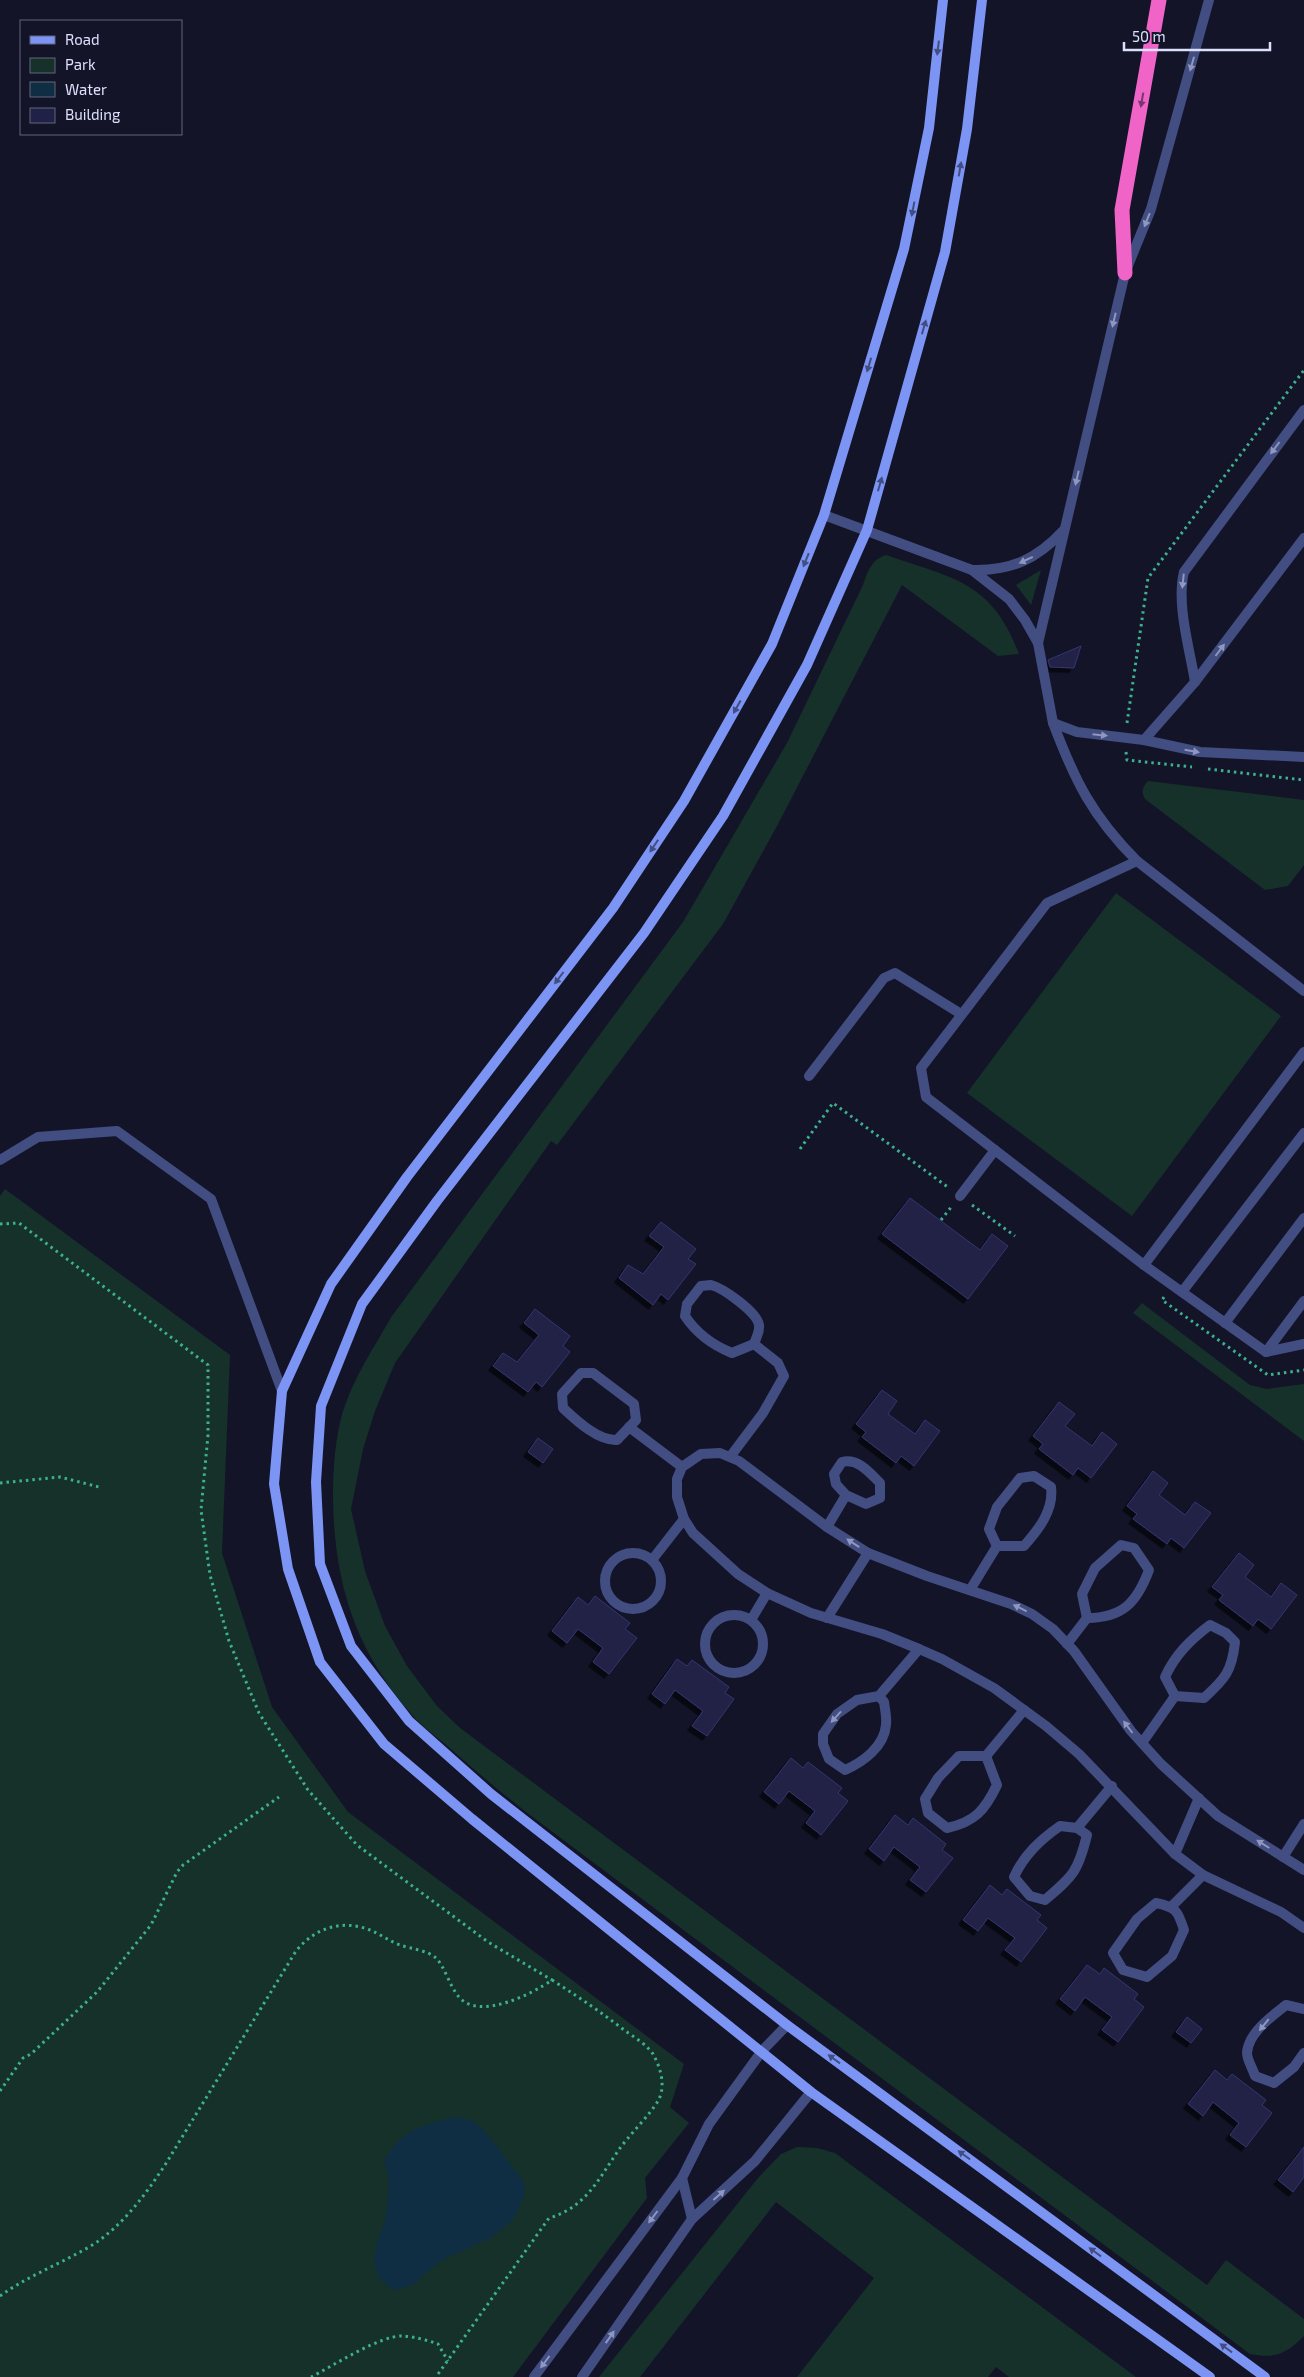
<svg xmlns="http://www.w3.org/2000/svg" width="1304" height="2377" viewBox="0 0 1304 2377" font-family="'Exo 2',sans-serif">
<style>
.green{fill:#16312a}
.water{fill:#102e43}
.building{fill:#202147;stroke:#353671;filter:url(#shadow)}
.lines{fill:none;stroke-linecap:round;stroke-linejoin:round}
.path{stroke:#3cb08f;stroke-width:3;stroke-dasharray:2.5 4;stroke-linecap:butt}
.service{stroke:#424e82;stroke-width:10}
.minor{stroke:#424e82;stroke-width:10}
.tertiary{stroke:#424e82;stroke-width:10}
.secondary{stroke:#7c94f3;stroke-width:10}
.motorway{stroke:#f063c7;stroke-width:15}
.oneway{fill:#424e83}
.oneway2{fill:#8f97bf}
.oneway3{fill:#763870}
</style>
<defs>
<filter id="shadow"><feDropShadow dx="-4.5" dy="4.5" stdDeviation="0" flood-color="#0009"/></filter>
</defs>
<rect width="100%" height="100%" fill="#131428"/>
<g class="green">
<path d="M 886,555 C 952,578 992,581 1019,654 L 998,656 L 902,585 L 777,826 L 723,924 L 557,1145 L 551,1141 L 395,1363 L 375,1411 L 363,1449 L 351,1509 L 365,1571 L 385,1626 L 407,1666 L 437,1706 L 460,1728 L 1207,2285 L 1226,2260 L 1304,2319 L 1304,2336 C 1286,2354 1275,2359 1250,2354 L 526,1812 C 498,1790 471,1767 445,1744 C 434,1735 422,1726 413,1716 C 355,1651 334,1583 333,1497 C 333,1469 335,1438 343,1411 C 354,1377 374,1347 392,1316 L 683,922 L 787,743 L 863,585 C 868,571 871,560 886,555 Z"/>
<polygon points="1041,570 1031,605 1016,585"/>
<path d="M 1148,781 L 1304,800 L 1304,865 L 1288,886 L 1265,890 L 1145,799 C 1141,792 1142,787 1148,781 Z"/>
<polygon points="1116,893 1281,1016 1132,1216 967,1093"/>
<polygon points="5,1189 230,1355 222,1553 272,1707 348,1812 684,2064 670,2107 689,2123 645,2178 647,2198 513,2377 0,2377 0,1196"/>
<polygon points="1142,1303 1250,1385 1267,1389 1304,1384 1304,1441 1133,1313"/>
<polygon points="797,2147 817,2148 835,2153 1136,2377 1009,2377 996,2367 988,2377 797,2377 874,2278 776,2202 640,2377 599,2377 758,2178 781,2154"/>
</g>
<path class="water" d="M 455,2117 L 473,2121 L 484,2130 L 522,2179 L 525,2187 L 523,2199 L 512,2221 L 492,2237 L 440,2261 L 411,2286 L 394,2290 C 361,2270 378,2247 385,2219 C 389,2202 391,2177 384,2161 C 403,2128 422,2126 455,2117 Z"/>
<g class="building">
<polygon points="1081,646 1074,668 1050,667 1048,660"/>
<polygon points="910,1198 980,1250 992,1234 1008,1246 968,1299 882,1234"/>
<polygon points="661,1222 696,1249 688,1259 696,1264 668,1300 661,1294 653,1305 619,1278 628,1265 643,1274 664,1247 649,1236"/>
<polygon points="535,1309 570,1336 563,1346 570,1352 542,1387 536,1382 528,1392 493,1366 503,1353 517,1362 539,1335 524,1323"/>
<polygon points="882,1390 897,1401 888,1414 915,1434 925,1420 940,1431 914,1466 901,1456 896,1463 862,1437 866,1432 856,1424"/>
<polygon points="1059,1402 1075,1414 1065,1426 1092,1446 1102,1432 1117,1444 1091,1478 1078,1468 1073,1475 1039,1449 1043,1444 1033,1436"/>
<polygon points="538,1438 553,1449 543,1463 528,1452"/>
<polygon points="1153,1471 1168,1483 1159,1495 1185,1515 1195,1502 1211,1513 1184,1548 1171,1538 1167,1544 1133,1519 1137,1514 1127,1506"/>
<polygon points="1239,1553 1254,1565 1245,1577 1271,1597 1281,1583 1297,1595 1271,1629 1258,1619 1253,1626 1219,1600 1223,1595 1212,1587"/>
<polygon points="595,1596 630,1623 625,1629 637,1638 609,1674 593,1662 603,1648 578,1629 567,1643 552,1631 578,1597 588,1605"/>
<polygon points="677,1659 687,1666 692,1660 729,1687 725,1693 734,1699 707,1736 692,1726 703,1711 675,1690 665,1704 652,1694"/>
<polygon points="791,1758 803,1768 808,1762 842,1788 838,1793 848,1801 821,1835 806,1823 815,1811 789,1791 779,1804 764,1792"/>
<polygon points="895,1815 908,1825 913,1818 946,1844 942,1850 953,1858 926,1892 910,1880 920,1867 894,1847 884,1861 869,1849"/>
<polygon points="990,1885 1002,1895 1007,1889 1041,1915 1037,1920 1047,1928 1021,1962 1005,1950 1015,1938 988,1918 978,1931 963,1920"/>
<polygon points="1087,1965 1100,1974 1104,1968 1138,1994 1134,1999 1144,2007 1118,2042 1102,2030 1112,2017 1085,1997 1075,2011 1060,1999"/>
<polygon points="1187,2017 1202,2029 1191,2043 1176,2032"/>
<polygon points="1215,2070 1227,2080 1232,2074 1266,2100 1262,2105 1272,2113 1246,2147 1230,2135 1239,2123 1213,2102 1203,2116 1188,2104"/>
<polygon points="1304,2147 1304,2177 1293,2192 1278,2180"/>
</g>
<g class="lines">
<g class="path">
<polyline points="1127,723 1148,578 1304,370"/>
<polyline points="1126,752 1127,760 1192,767"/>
<polyline points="1208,769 1304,780"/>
<polyline points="800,1149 833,1103 949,1188"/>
<polyline points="972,1205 1015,1236"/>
<polyline points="941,1220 952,1206"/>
<polyline points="0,1224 19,1223 208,1365 208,1435 201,1510 210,1575 229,1641 259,1713 308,1790 357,1845 488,1942 552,1980"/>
<polyline points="1164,1297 1162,1300 1268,1375 1304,1370"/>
<polyline points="0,1483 60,1477 99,1487"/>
<polyline points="0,2091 23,2058 31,2054 97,1992 151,1925 177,1872 183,1865 279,1797"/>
<path d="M 0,2296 C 29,2275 63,2263 94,2244 C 124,2224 145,2195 165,2165 L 296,1951 C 315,1928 341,1919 370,1930 C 380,1934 389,1941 400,1945 C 411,1949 427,1950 436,1958 C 445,1967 450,1987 459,1997 C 479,2021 532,1994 552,1980 C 577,1996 601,2012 624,2030 C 634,2037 646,2044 653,2054 C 661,2068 666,2087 658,2101 C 649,2116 629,2135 618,2151 C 598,2180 585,2208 549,2218 L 436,2377"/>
<path d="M 311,2377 C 333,2366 380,2335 403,2336 C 415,2337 427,2340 438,2344 L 448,2361"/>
</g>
<g class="service">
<path d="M 1195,682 C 1190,650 1176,604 1184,572 L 1304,410"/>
<path d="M 1053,723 C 1075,781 1092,816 1137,861 L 1304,991"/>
<polyline points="1144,740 1200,752 1304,757"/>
<polyline points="1137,861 1047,903 921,1068 926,1097 1144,1265"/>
<polyline points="1304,1052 1144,1265 1266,1352 1304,1344"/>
<polyline points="809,1076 884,978 895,973 961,1014"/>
<polyline points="960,1196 995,1150"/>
<path d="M 711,1285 C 723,1288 757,1312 759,1325 C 760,1332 756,1338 754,1344 L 732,1353 C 712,1345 697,1334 685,1316 L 687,1304 L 701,1286 Z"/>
<polyline points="1182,1292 1304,1133"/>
<polyline points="1225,1323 1304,1218"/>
<polyline points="1266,1352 1304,1301"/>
<path d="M 581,1373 L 593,1373 L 634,1404 L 636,1420 L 617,1440 C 598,1441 577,1421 563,1408 L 562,1394 Z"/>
<polyline points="629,1427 682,1467"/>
<polyline points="730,1457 763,1413 784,1376 778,1363 754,1344"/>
<path d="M 1034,1476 L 1051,1487 C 1054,1510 1039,1529 1024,1546 L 997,1546 L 989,1529 L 997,1507 L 1020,1478 Z"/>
<path d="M 827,1527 L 846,1495 L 836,1484 L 834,1474 L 842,1462 C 858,1458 869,1472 880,1483 L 880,1498 L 866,1504 L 846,1495"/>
<path d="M 1121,1545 L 1134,1548 L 1149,1570 C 1137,1602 1123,1618 1087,1618 L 1082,1594 L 1095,1568 Z"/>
<circle cx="633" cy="1581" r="28"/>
<polyline points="652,1560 684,1519"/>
<polyline points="970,1590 997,1546"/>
<circle cx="734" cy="1644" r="29"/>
<polyline points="827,1618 868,1553"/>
<polyline points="751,1620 767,1593"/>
<path d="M 1210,1625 L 1226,1633 L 1235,1642 C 1232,1671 1225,1679 1204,1698 L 1175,1696 L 1165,1677 C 1175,1655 1190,1640 1210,1625 Z"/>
<polyline points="1067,1644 1087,1618"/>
<path d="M 879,1696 L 884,1702 C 885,1709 887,1718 886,1725 C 884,1747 863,1762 845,1770 L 829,1759 L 823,1744 L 823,1734 L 837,1714 L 857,1700 L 879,1696 L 919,1649"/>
<polyline points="1142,1743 1175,1696"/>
<path d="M 959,1756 L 986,1756 L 997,1785 C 985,1810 975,1822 947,1828 L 928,1813 L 925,1799 L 938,1778 Z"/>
<polyline points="986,1756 1024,1710"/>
<path d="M 1060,1826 L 1077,1828 L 1087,1835 C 1078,1872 1073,1876 1045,1900 L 1030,1896 L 1014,1877 C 1024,1855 1040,1840 1060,1826 Z"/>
<polyline points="1077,1828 1112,1786"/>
<polyline points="1175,1854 1199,1798"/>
<polyline points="1283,1857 1304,1824"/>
<polyline points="1304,1870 1218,1816 1161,1764 1131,1731 1074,1651 1053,1629 1032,1614 1011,1604 927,1576 868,1553 827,1527 739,1461 720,1453 701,1454 682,1467 677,1479 677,1497 684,1519 693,1533 738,1574 767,1593 811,1613 882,1634 919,1649 942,1659 994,1688 1046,1726 1079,1754 1175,1854 1203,1875 1281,1912 1304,1928"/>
<path d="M 1156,1903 C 1176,1907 1178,1911 1184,1930 L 1172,1956 L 1147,1977 L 1123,1970 L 1113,1953 L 1137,1919 Z"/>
<polyline points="1172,1906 1203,1875"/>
<path d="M 1304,2009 L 1286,2005 C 1272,2016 1248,2033 1247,2053 C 1247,2060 1253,2069 1255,2076 L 1274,2083 L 1294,2067 L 1304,2053"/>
<polyline points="682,2178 692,2219"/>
<polyline points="534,2377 682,2178 709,2124 762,2051 787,2025"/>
<polyline points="582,2377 692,2219 755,2161 811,2092"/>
</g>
<polyline class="minor" points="0,1160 38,1137 117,1131 211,1199 282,1391"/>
<g class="tertiary">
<polyline points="824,515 972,570 1009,599 1025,620 1038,643 1053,723 1077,732 1144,740 1195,682 1304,538"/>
<path d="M 972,570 C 1011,571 1037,559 1063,531"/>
<polyline points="1038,643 1125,273 1151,209 1209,0"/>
</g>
<g class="secondary">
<polyline points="943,0 929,128 904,249 824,515 772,644 684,801 613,908 407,1177 331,1284 282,1391 274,1484 288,1569 320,1662 384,1744 472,1819 811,2092 1210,2377"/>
<polyline points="982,0 967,129 945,252 867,530 807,665 723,816 644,933 437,1201 362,1304 321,1406 316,1482 320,1564 351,1646 409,1721 491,1794 787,2025 1265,2377"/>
</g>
<polyline class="motorway" points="1125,273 1122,210 1159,0"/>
</g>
<defs><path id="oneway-solid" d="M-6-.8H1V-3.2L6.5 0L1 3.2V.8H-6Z" transform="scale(1.25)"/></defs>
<g class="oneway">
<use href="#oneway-solid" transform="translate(938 48) rotate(97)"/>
<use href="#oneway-solid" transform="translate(960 169) rotate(-80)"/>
<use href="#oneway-solid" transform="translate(913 209) rotate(101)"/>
<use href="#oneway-solid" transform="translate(924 327) rotate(-74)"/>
<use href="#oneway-solid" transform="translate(869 365) rotate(107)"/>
<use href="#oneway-solid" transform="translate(880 484) rotate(-74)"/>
<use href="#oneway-solid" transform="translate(806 560) rotate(112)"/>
<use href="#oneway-solid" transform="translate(737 707) rotate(119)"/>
<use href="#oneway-solid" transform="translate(654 846) rotate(124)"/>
<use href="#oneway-solid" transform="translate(559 978) rotate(127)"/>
<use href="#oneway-solid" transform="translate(834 2059) rotate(-144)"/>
<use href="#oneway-solid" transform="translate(964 2155) rotate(-144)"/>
<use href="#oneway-solid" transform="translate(1095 2252) rotate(-144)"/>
<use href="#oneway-solid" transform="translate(1226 2348) rotate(-144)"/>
</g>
<g class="oneway2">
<use href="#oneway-solid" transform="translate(1192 64) rotate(106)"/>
<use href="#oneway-solid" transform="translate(1147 220) rotate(112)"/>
<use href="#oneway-solid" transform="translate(1114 320) rotate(103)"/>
<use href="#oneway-solid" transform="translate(1275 448) rotate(127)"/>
<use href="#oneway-solid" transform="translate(1077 478) rotate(103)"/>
<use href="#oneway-solid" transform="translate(1026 560) rotate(155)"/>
<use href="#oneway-solid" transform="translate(1183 581) rotate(96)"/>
<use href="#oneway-solid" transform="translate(1220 650) rotate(-53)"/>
<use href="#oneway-solid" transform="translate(1100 735) rotate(6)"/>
<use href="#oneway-solid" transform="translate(1192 751) rotate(10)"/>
<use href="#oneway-solid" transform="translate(853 1543) rotate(-147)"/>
<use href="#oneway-solid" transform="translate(1020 1608) rotate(-154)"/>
<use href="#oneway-solid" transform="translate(836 1717) rotate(132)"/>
<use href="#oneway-solid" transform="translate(1128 1727) rotate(-127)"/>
<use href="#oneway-solid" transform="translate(1263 1844) rotate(-148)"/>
<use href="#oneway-solid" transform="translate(1264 2025) rotate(129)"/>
<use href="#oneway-solid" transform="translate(719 2195) rotate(-42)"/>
<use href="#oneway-solid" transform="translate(653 2217) rotate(127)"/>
<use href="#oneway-solid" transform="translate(610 2337) rotate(-55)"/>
<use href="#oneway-solid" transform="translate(545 2362) rotate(127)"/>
</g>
<use class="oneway3" href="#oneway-solid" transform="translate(1142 100) rotate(100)"/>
<rect x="20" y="20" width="162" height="115" fill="#131428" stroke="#63667d"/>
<rect x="30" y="36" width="25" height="8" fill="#7c94f3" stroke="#63667d"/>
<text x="65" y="45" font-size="15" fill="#dce0fc">Road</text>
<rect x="30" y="58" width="25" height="15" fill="#16312a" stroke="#63667d"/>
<text x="65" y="70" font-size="15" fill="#dce0fc">Park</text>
<rect x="30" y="82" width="25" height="15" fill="#102e43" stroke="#63667d"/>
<text x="65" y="95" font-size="15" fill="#dce0fc">Water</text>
<rect x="30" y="108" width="25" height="15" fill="#202147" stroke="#63667d"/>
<text x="65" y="120" font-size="15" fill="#dce0fc">Building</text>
<path d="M1124 42v8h146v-8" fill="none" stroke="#dce0fc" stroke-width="2.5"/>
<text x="1132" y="42" font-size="15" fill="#dce0fc" stroke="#131428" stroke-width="4" paint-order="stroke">50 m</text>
</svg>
